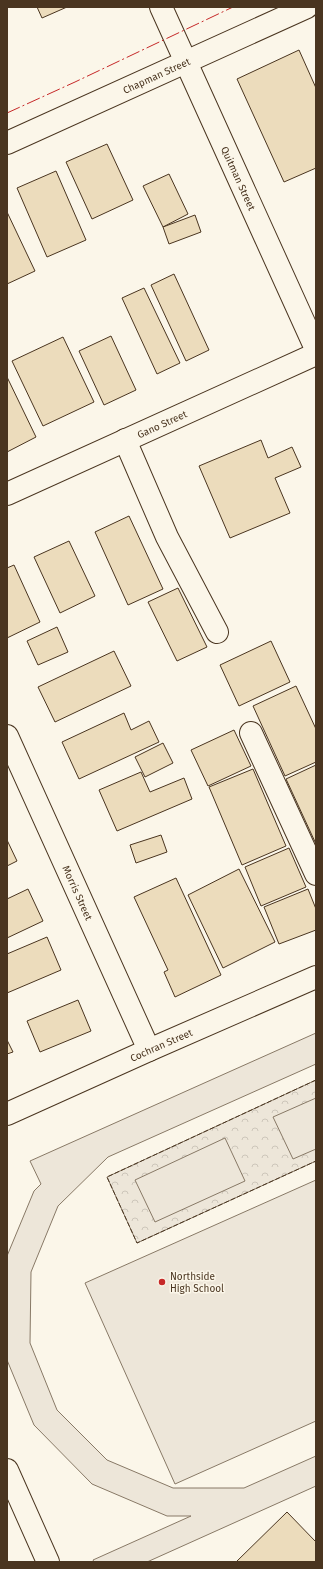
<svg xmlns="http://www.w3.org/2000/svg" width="323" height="1569" viewBox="0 0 323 1569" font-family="'Fira Sans',sans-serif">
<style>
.park{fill:url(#park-crowns);stroke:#887966}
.garden{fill:#ede6d9;stroke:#887966}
.building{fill:#ecdcbc;stroke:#4a3520}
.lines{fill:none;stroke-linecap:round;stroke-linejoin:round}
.minor-casing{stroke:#4a3520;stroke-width:24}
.major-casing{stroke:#4a3520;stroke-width:24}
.minor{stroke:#fbf6e9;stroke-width:22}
.major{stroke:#fbf6e9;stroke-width:22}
.fence{stroke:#4a3520;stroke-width:1;stroke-dasharray:5 2;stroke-linecap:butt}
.power{stroke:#c62828;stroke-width:1;stroke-dasharray:14 3 2 3;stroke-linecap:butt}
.poi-dot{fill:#c62828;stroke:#fbf6e9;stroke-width:1.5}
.labels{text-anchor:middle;stroke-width:3;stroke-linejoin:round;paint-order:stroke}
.street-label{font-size:10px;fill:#4a3520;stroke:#fbf6e9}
.poi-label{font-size:10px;fill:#4a3520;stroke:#fbf6e9;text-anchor:start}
</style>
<defs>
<pattern id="park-crowns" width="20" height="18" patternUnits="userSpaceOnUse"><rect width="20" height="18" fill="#ede6d9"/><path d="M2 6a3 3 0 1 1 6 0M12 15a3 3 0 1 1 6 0" fill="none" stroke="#cdc6ba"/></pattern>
</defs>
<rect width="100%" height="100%" fill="#fbf6e9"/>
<polygon class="park" points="316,1080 316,1161 137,1243 107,1177"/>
<g class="garden">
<polygon points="316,1033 316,1064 108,1157 58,1206 31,1272 30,1343 57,1410 107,1460 173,1488 244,1488 316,1456 316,1486 147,1562 94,1562 93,1560 191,1516 167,1516 92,1484 34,1425 7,1360 7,1256 34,1191 41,1184 30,1161"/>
<polygon points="316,1098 316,1149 293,1159 273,1117"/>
<polygon points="225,1138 245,1181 155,1222 135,1180"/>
<polygon points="316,1180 316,1421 175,1484 85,1283"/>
</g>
<g class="building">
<polygon points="37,7 67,7 42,18"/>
<polygon points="299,50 316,88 316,168 284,182 237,79"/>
<polygon points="107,144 133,200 92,219 66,162"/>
<polygon points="56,171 86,240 47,257 17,188"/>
<polygon points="169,174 188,214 163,227 143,186"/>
<polygon points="7,212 35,271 7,284"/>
<polygon points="195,215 201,232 169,244 163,227"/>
<polygon points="174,274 209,350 186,361 151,285"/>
<polygon points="144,288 180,363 157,374 122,298"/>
<polygon points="111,336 136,390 104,405 79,351"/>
<polygon points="63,337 94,402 43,426 12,361"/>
<polygon points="7,377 36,437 7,452"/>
<polygon points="261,440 268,458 292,447 301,467 275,478 290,513 230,538 199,466"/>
<polygon points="129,516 163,589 128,605 95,532"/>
<polygon points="69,541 95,596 60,613 34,557"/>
<polygon points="14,565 40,622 7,638 7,568"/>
<polygon points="178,588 207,647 177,661 148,602"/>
<polygon points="57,627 68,652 38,665 27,641"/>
<polygon points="271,641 290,682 239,706 220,665"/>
<polygon points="114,651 131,686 55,722 38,687"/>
<polygon points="296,686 316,729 316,762 285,776 253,706"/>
<polygon points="124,713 131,730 149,721 159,742 79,779 62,742"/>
<polygon points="234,730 251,766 208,786 191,750"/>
<polygon points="163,743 173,763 145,777 135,757"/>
<polygon points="316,765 316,844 286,779"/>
<polygon points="253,769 286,846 242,865 209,787"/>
<polygon points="141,772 150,792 184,778 192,799 117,831 99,790"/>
<polygon points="161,835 167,852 136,863 130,845"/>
<polygon points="7,840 17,861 7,866"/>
<polygon points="289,848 306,887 261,906 245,867"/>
<polygon points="239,869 275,942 223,968 188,895"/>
<polygon points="176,878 221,975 175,997 164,972 168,970 134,897"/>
<polygon points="28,889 43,921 7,938 7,899"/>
<polygon points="308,889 316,909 316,930 279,944 264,907"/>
<polygon points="47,937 61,970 7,993 7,954"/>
<polygon points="78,1000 91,1031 40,1052 27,1021"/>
<polygon points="7,1040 13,1052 7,1054"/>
<polygon points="287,1512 316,1542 316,1562 236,1562"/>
</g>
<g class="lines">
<g class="minor-casing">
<g id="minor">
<path id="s1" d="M 7,143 L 307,7"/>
<polyline points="125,440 167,537 217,632"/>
<path id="s2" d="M 7,494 L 316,354"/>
<polyline points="251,733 316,874"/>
<path id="s3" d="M 7,736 L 149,1050"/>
<path id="s4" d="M 7,1114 L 149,1050 L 316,977"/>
<polyline points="7,1470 48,1562"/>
</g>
</g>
<g class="major-casing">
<g id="major">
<path id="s5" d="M 161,7 L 316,349"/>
</g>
</g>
<use href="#minor" class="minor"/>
<use href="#major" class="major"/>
<polyline class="fence" points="316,1080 107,1177 137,1243 316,1161"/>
<polyline class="power" points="7,113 75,82 233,7"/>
</g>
<circle class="poi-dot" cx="162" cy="1282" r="4"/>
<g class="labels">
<g class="street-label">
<text dy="4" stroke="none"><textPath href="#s1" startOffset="164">Chapman Street</textPath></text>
<text dy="4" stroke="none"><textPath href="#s5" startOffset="188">Quitman Street</textPath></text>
<text dy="4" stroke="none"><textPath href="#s2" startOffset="170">Gano Street</textPath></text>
<text dy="4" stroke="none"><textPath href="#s3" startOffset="172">Morris Street</textPath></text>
<text dy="4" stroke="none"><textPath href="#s4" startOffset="169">Cochran Street</textPath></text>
</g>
<g class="poi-label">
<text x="170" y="1280">Northside<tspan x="170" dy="12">High School</tspan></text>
</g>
</g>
<rect width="323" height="1569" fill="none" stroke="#4a3520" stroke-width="16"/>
</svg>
